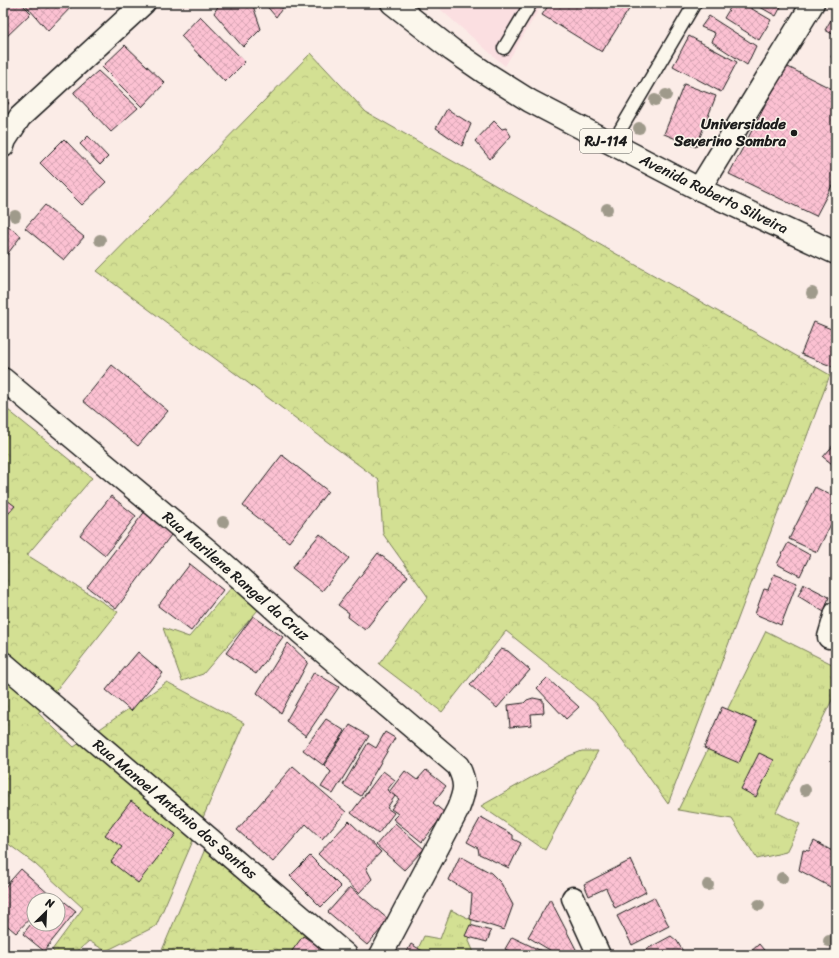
<svg xmlns="http://www.w3.org/2000/svg" width="839" height="958" viewBox="0 0 839 958" font-family="Sriracha,sans-serif">
<style>
.built{fill:#fbdfe1}
.grass{fill:url(#grass-tufts);stroke:#787e58}
.forest{fill:url(#forest-crowns);stroke:#787e58}
.building{fill:url(#building-cross-hatch);stroke:#1c1c1c}
.lines{fill:none;stroke-linecap:round;stroke-linejoin:round}
.lane-casing{stroke:#1c1c1c;stroke-width:15}
.street-casing{stroke:#1c1c1c;stroke-width:25}
.primary-casing{stroke:#1c1c1c;stroke-width:25}
.lane{stroke:#fbf7ec;stroke-width:12}
.street{stroke:#fbf7ec;stroke-width:22}
.primary{stroke:#fbf7ec;stroke-width:22}
.tree{fill:#9f9a8b}
.poi-dot{fill:#1c1c1c;stroke:#fbf7ec;stroke-width:1.5}
.labels{text-anchor:middle;stroke-width:3;stroke-linejoin:round;paint-order:stroke}
.shield{fill:#fbf7ec;stroke:#5f5e5a;stroke-width:1}
.shield-label{font-size:14px;font-weight:bold;fill:#1c1c1c}
.poi-label{font-size:15px;font-weight:bold;fill:#1c1c1c;stroke:#fbf7ec;text-anchor:end}
.street-label{font-size:15px;fill:#1c1c1c;stroke:#fbf7ec}
</style>
<defs>
<pattern id="grass-tufts" width="24" height="20" patternUnits="userSpaceOnUse"><rect width="24" height="20" fill="#d3e093"/><path d="M3 7l-1-3M5 7V3M7 7l1-3M15 17l-1-3M17 17v-4M19 17l1-3" fill="none" stroke="#b5c07e"/></pattern>
<pattern id="forest-crowns" width="20" height="18" patternUnits="userSpaceOnUse"><rect width="20" height="18" fill="#d3e093"/><path d="M2 6a3 3 0 1 1 6 0M12 15a3 3 0 1 1 6 0" fill="none" stroke="#b5c07e"/></pattern>
<pattern id="building-cross-hatch" width="8" height="8" patternUnits="userSpaceOnUse"><rect width="8" height="8" fill="#fcc1d2"/><path d="M0 0l8 8M0 8l8-8" fill="none" stroke="#d7a5b4"/></pattern>
</defs>
<rect width="100%" height="100%" fill="#fbece7"/>
<filter id="ink" filterUnits="userSpaceOnUse"><feTurbulence type="fractalNoise" baseFrequency=".025" numOctaves="2"/><feDisplacementMap in="SourceGraphic" scale="8" xChannelSelector="R" yChannelSelector="G"/><feConvolveMatrix kernelMatrix="1 2 1 2 8 2 1 2 1" color-interpolation-filters="sRGB"/></filter>
<g filter="url(#ink)">
<polygon class="built" points="433,3 543,3 505,66"/>
<g class="grass">
<polygon points="237,581 264,603 203,674 182,681 163,628 189,637"/>
<polygon points="766,631 836,666 836,692 776,812 800,824 786,852 757,859 732,819 678,810"/>
<polygon points="451,910 472,920 469,941 475,955 415,955 424,936 440,939"/>
</g>
<g class="forest">
<polygon points="311,53 366,112 830,375 668,804 596,703 506,631 442,712 379,664 428,597 383,534 379,480 97,271"/>
<polygon points="3,406 92,478 27,555 118,612 38,713 74,747 167,682 244,723 156,926 106,951 89,941 73,955 57,955 52,950 83,908 35,864 3,840"/>
<polygon points="582,751 598,751 545,850 481,806 569,756"/>
<polygon points="205,849 313,931 295,955 160,955"/>
</g>
<g class="building">
<polygon points="3,3 21,3 31,13 3,40"/>
<polygon points="24,3 75,3 48,31"/>
<polygon points="220,3 252,3 261,29 243,47 214,13"/>
<polygon points="264,3 286,3 276,17"/>
<polygon points="550,3 633,3 602,52 542,15"/>
<polygon points="723,3 742,3 771,20 759,40 724,18 730,8"/>
<polygon points="753,3 783,3 776,16"/>
<polygon points="200,16 245,62 225,82 181,36"/>
<polygon points="709,16 756,46 747,65 712,42 715,33 701,27"/>
<polygon points="832,18 836,20 836,36 825,30"/>
<polygon points="689,36 737,62 721,92 673,66"/>
<polygon points="125,45 165,83 142,107 102,67"/>
<polygon points="836,49 836,60 831,57"/>
<polygon points="786,66 836,91 836,178 816,216 729,174"/>
<polygon points="98,71 138,108 111,132 74,93 74,92"/>
<polygon points="684,84 716,96 696,147 664,134"/>
<polygon points="3,97 9,103 3,110"/>
<polygon points="447,109 471,124 462,146 436,128"/>
<polygon points="494,121 502,129 506,128 511,136 490,159 475,141"/>
<polygon points="88,136 108,157 100,165 80,144"/>
<polygon points="64,139 106,182 82,205 40,163"/>
<polygon points="45,205 84,237 64,260 25,228"/>
<polygon points="3,222 21,236 3,260"/>
<polygon points="814,322 836,331 836,368 801,354"/>
<polygon points="112,365 168,411 138,446 83,401"/>
<polygon points="836,442 836,467 823,457"/>
<polygon points="282,455 328,491 289,542 243,506"/>
<polygon points="815,487 836,498 836,514 817,552 789,539"/>
<polygon points="111,496 136,516 105,555 80,535"/>
<polygon points="3,497 15,506 3,520"/>
<polygon points="146,510 174,531 116,609 87,587"/>
<polygon points="320,534 349,558 322,591 292,568"/>
<polygon points="788,543 810,555 800,576 777,564"/>
<polygon points="378,553 408,576 365,630 348,617 349,613 338,605"/>
<polygon points="190,564 223,590 191,631 158,606"/>
<polygon points="774,574 797,583 781,625 755,614 764,589 768,590"/>
<polygon points="804,584 829,597 824,612 798,596"/>
<polygon points="253,616 283,637 256,674 226,653"/>
<polygon points="288,643 308,662 281,713 257,693"/>
<polygon points="501,649 508,651 530,670 497,708 470,685"/>
<polygon points="138,652 163,673 131,711 106,690"/>
<polygon points="314,672 339,687 306,736 286,721"/>
<polygon points="547,678 579,707 566,719 537,688"/>
<polygon points="533,698 543,700 544,713 531,714 532,725 510,727 508,705 524,703 527,700"/>
<polygon points="722,707 757,722 739,763 704,748"/>
<polygon points="326,719 345,731 323,765 303,750"/>
<polygon points="350,725 369,736 333,794 321,787 331,772 324,765"/>
<polygon points="385,732 395,738 361,796 343,785 368,743 376,748"/>
<polygon points="759,753 774,760 756,797 741,789"/>
<polygon points="293,766 346,812 322,839 306,824 273,862 237,830"/>
<polygon points="426,770 446,786 433,803 445,813 422,842 393,819 398,814 391,809 399,799 389,792 405,771 417,780"/>
<polygon points="383,771 395,780 387,790 395,796 387,808 394,813 378,834 351,813"/>
<polygon points="131,801 176,834 138,883 111,862 122,847 105,835"/>
<polygon points="481,817 513,835 513,839 521,843 509,868 479,854 478,848 467,842"/>
<polygon points="349,821 381,852 366,868 372,879 359,893 318,854"/>
<polygon points="395,823 424,849 404,870 376,845"/>
<polygon points="814,841 836,853 836,890 799,870 803,850 809,851"/>
<polygon points="310,856 341,887 321,907 290,876"/>
<polygon points="460,856 491,873 501,883 513,905 504,930 470,919 472,894 449,880"/>
<polygon points="631,860 646,892 615,908 606,888 589,896 584,884"/>
<polygon points="3,865 8,870 3,876"/>
<polygon points="21,869 51,896 47,900 34,900 34,914 16,933 3,922 3,889"/>
<polygon points="350,887 389,920 367,945 328,912"/>
<polygon points="55,894 76,911 44,951 23,934 34,920 34,924 58,924 58,900 50,900"/>
<polygon points="654,897 669,926 632,945 617,916"/>
<polygon points="550,899 579,955 558,955 528,937"/>
<polygon points="470,925 491,931 487,942 465,936"/>
<polygon points="303,936 333,955 289,955"/>
<polygon points="671,936 677,941 685,955 636,955"/>
<polygon points="512,937 550,955 516,955 505,949"/>
<polygon points="411,944 429,955 405,955"/>
<polygon points="759,944 768,955 747,955"/>
</g>
<g class="lines">
<g class="lane-casing">
<g id="lane">
<polyline points="504,48 531,3"/>
<polyline points="612,144 695,3"/>
</g>
</g>
<g class="street-casing">
<g id="street">
<polyline points="3,146 5,140 20,117 144,3"/>
<polyline points="699,189 813,3"/>
<path d="M 3,379 L 223,563 L 300,632 L 458,766 C 467,784 465,791 458,809 L 381,955"/>
<polyline points="829,637 836,613"/>
<polyline points="3,663 346,955"/>
<polyline points="573,898 599,955"/>
</g>
</g>
<g class="primary-casing">
<polyline id="primary" points="392,3 452,50 484,72 530,101 699,189 836,253"/>
</g>
<use href="#lane" class="lane"/>
<use href="#street" class="street"/>
<use href="#primary" class="primary"/>
</g>
<g class="tree">
<circle cx="666" cy="95" r="6"/>
<circle cx="655" cy="100" r="6"/>
<circle cx="639" cy="128" r="6"/>
<circle cx="607" cy="209" r="6"/>
<circle cx="15" cy="216" r="6"/>
<circle cx="100" cy="240" r="6"/>
<circle cx="812" cy="293" r="6"/>
<circle cx="223" cy="522" r="6"/>
<circle cx="805" cy="790" r="6"/>
<circle cx="782" cy="878" r="6"/>
<circle cx="708" cy="885" r="6"/>
<circle cx="759" cy="905" r="6"/>
<circle cx="829" cy="941" r="6"/>
</g>
</g>
<circle class="poi-dot" cx="794" cy="133" r="4"/>
<g class="labels">
<rect class="shield" x="580" y="129" width="52" height="24" rx="3"/>
<g class="shield-label">
<text x="606" y="146">RJ-114</text>
</g>
<g class="poi-label">
<text x="786" y="129">Universidade<tspan x="786" dy="17">Severino Sombra</tspan></text>
</g>
<g class="street-label">
<text transform="translate(714 194) rotate(26)" y="5">Avenida Roberto Silveira</text>
<text transform="translate(236 576) rotate(41)" y="5">Rua Marilene Rangel da Cruz</text>
<text transform="translate(175 809) rotate(40)" y="5">Rua Manoel Antônio dos Santos</text>
</g>
</g>
<rect width="839" height="958" fill="none" stroke="#fbf7ec" stroke-width="16"/>
<rect x="8" y="8" width="823" height="942" fill="none" stroke="#1c1c1c" stroke-width="1.5" filter="url(#ink)"/>
<g transform="translate(46 912) rotate(24)"><circle r="19" fill="#fbf7ec" stroke="#a29f99"/>
<path d="M0-3L7 15L0 10L-7 15Z" fill="#1c1c1c"/>
<text y="-6" font-size="11" font-weight="bold" text-anchor="middle" fill="#1c1c1c">N</text>
</g>
</svg>
